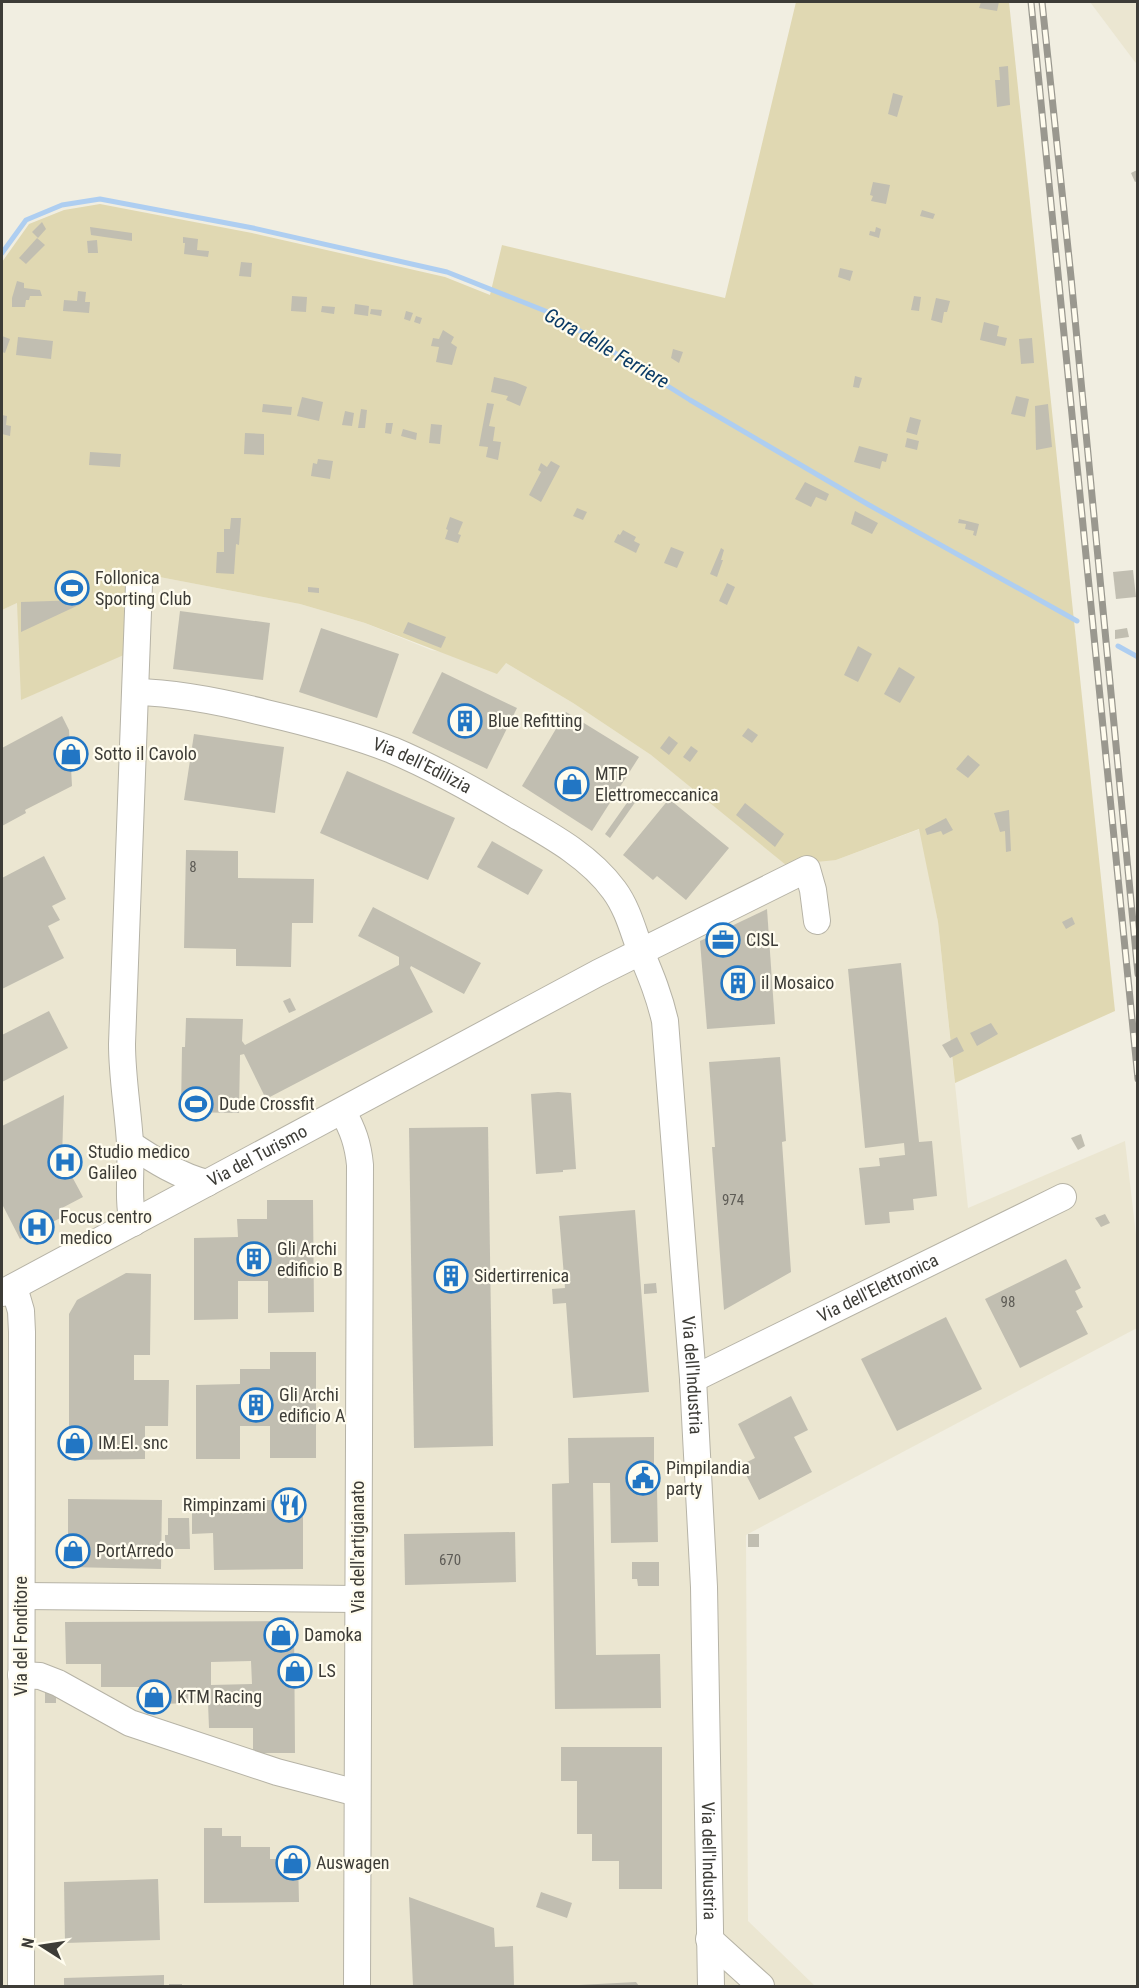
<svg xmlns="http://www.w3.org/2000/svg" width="1139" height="1988" viewBox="0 0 1139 1988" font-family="'Roboto Condensed',sans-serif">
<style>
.built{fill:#ebe6d1}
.green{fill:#e0d8b2}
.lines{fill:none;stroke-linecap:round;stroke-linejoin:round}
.stream{stroke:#aecef1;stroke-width:5}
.building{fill:#c1beb1;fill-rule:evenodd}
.minor-casing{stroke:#b6b3a6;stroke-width:28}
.minor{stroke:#fff;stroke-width:26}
.rail-casing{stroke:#9a988f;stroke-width:7}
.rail{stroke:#fffcee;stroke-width:4.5;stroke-dasharray:14;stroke-linecap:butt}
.labels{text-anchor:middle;stroke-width:4.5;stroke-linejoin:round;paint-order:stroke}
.number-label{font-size:15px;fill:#5e5c56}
.poi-label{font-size:18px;fill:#3d3c37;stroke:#fffcee;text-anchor:start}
.street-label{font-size:18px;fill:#3d3c37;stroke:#fffcee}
.water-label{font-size:20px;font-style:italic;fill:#0a3a65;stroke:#fffcee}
</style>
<rect width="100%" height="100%" fill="#f1eee1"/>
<g class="built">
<polygon points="1090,2 1137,2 1137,64 1135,62"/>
<polygon points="127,574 149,575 300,604 365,623 431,650 506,663 573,703 651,755 714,806 836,860 920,829 938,922 968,1208 1125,1141 1137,1243 1137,1328 746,1535 748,1921 815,1986 2,1986 2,610 17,603"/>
</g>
<polygon class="green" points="796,2 1009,2 1115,1011 955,1083 938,922 919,829 836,860 786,865 651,755 573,703 506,663 497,674 365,623 300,604 149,575 127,574 126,654 21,700 17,603 2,610 2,262 29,224 64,210 100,204 252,233 445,277 490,295 502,245 725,298"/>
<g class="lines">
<g class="stream">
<polyline points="2,253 26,220 62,205 100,199 253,228 447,272 553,314 690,400 869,505 1077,621"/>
<polyline points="1118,646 1138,657"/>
</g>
</g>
<g class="building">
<polygon points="981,2 999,2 997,11 979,8"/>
<polygon points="1008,66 1010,105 997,107 995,80 1000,80 999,67"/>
<polygon points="893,93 903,96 897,117 888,114"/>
<polygon points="1137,170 1137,181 1135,182 1131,173"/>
<polygon points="873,182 890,185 886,204 871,201 873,196 870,195"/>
<polygon points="922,210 935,214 933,219 920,216"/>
<polygon points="42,222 46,229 38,238 32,232"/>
<polygon points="90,227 132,233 132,241 91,235"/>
<polygon points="876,227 881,229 879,238 869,235 870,231 875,232"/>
<polygon points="183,237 198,239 197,250 209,251 208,257 184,254 185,243 183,243"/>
<polygon points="37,238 45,245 26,264 19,258"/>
<polygon points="97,240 98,253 88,253 87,241"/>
<polygon points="241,262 252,263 251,277 239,276"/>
<polygon points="840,268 853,271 850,281 838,277"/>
<polygon points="17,281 24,283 24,288 40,290 42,296 30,296 29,300 26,300 25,307 12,307 12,298"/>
<polygon points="78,291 86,292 85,302 90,302 89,313 63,311 64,300 77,301"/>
<polygon points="292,296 307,297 306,312 291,311"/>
<polygon points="914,296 921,297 919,311 911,310"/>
<polygon points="936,298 950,301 947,312 944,312 942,323 931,320"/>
<polygon points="355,304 369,306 368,316 354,314"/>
<polygon points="322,306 335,307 334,314 321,312"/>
<polygon points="371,309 382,310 381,316 370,314"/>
<polygon points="406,311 413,313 410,321 404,319"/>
<polygon points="416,316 422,318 420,324 414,322"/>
<polygon points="984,322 999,326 997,336 1007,338 1005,346 980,340"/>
<polygon points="443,330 454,337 451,343 457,347 452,365 436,362 439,347 431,346 433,338 439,339"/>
<polygon points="2,336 10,339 5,353 2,352"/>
<polygon points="18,337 53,341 51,359 16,355"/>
<polygon points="1032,338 1034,363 1021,364 1019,339"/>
<polygon points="673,349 683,352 679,363 671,358"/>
<polygon points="855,376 862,378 859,388 853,387"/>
<polygon points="494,377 515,382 527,387 520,406 506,400 508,396 491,392"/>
<polygon points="1016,396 1029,399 1025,417 1011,414"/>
<polygon points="302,397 323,402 319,421 297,416"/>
<polygon points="487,403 494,404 489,426 495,427 493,441 501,442 498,460 486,457 488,447 479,446"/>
<polygon points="263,404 292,407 291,415 262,412"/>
<polygon points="1048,404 1052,447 1036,450 1035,406"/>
<polygon points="361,409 367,410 365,428 358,428"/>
<polygon points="345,411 354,413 352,426 342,425"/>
<polygon points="2,415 7,416 6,425 11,426 10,436 2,434"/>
<polygon points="910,417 921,420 917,435 906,432"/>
<polygon points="386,423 393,423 391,434 385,433"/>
<polygon points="431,424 442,425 440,444 429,443"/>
<polygon points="403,429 417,433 416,440 401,436"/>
<polygon points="245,433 264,434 264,455 244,454"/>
<polygon points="907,438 919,441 917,450 905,447"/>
<polygon points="859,446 888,454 886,462 882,461 880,469 854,462"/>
<polygon points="90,452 121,454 120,467 89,465"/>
<polygon points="318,459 333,461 330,479 311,476 313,463 317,464"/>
<polygon points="551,461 560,466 541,502 529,495 541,472 538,470 541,463 547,467"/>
<polygon points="805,482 829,494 826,501 816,497 811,507 795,499"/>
<polygon points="577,508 587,512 583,520 573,516"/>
<polygon points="855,511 878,523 872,534 851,524"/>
<polygon points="450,517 463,522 458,534 461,535 458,543 445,539 448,530 446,529"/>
<polygon points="231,518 241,518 239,545 236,544 234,574 216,573 217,552 224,552 224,529 230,529"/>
<polygon points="959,519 979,524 976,536 973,535 974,531 965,529 966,524 958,523"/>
<polygon points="623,530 636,537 634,541 640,544 636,553 614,542 618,534 620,535"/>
<polygon points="671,547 684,552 677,568 664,563"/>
<polygon points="721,548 724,550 721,560 723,560 717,577 710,574"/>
<polygon points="1133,570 1136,597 1116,599 1113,572"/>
<polygon points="727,583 735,587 727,605 719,601"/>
<polygon points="308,587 319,588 319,593 308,592"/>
<polygon points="81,600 81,604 21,632 21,602"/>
<polygon points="180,611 270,623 263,680 173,669"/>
<polygon points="408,622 446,637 441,648 403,633"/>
<polygon points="321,628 399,654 377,718 299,692"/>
<polygon points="1127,628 1129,637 1115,639 1115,630"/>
<polygon points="858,646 872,654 858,682 844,675"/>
<polygon points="899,667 915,677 900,703 884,694"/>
<polygon points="442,672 517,708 487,769 412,733"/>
<polygon points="566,712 639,757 592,831 522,786"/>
<polygon points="62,716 69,730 72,786 25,810 26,813 2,826 2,748"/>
<polygon points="748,728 758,735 752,743 742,736"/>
<polygon points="194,734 284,747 275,813 184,800"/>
<polygon points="669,736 678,743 669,755 660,748"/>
<polygon points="691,746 698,751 690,762 683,757"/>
<polygon points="968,755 980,765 968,778 956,769"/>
<polygon points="347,771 455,818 428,880 320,833"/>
<polygon points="636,790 641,794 610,838 605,834"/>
<polygon points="669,799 729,848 686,900 657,876 653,880 623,855"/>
<polygon points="745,803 784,834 775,847 736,815"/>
<polygon points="1009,810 1011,851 1006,852 1005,831 1000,832 994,813"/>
<polygon points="946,818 953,830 943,835 941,831 927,835 925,829"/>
<polygon points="492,841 543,870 528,895 477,867"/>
<polygon points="186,850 238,851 238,878 314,879 313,923 292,923 291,967 236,966 236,949 184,948"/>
<polygon points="44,856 66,899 52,906 60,920 48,926 64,958 2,989 2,878"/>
<polygon points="373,907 481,963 464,994 411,966 410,968 433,1012 266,1099 244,1054 240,1055 239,1113 181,1112 182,1047 185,1047 186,1018 243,1019 242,1041 245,1045 399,965 399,957 358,936"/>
<polygon points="767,909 775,1024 707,1029 700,941"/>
<polygon points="1072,917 1075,924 1066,929 1062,922"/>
<polygon points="901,963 919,1142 932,1141 937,1196 913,1199 914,1210 889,1212 890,1223 865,1225 859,1168 880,1166 879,1158 905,1155 904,1143 865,1148 848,969"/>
<polygon points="290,998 296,1010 289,1013 283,1001"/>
<polygon points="49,1011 68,1048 2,1082 2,1035"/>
<polygon points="991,1023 998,1034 977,1046 970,1033"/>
<polygon points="957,1037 964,1051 950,1058 942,1045"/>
<polygon points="780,1057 786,1141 782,1142 791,1272 724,1310 712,1147 715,1147 709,1062"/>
<polygon points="558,1092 571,1093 576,1169 563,1170 563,1172 536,1174 531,1094"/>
<polygon points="64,1095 62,1158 83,1197 62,1208 66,1215 20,1239 2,1204 2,1126"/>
<polygon points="488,1127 493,1446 414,1448 409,1128"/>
<polygon points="1081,1134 1085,1146 1078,1150 1071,1138"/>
<polygon points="267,1200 313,1200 314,1312 268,1313 268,1281 238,1281 238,1319 194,1320 194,1238 238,1237 237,1219 267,1219"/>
<polygon points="635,1210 649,1392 573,1398 566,1303 553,1304 552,1289 565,1288 559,1216"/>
<polygon points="1105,1214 1110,1223 1101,1227 1095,1218"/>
<polygon points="1066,1259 1081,1288 1075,1291 1083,1307 1076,1311 1088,1334 1020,1368 985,1299"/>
<polygon points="126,1273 151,1274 150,1355 134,1355 134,1380 169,1380 168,1426 145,1426 145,1459 69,1460 69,1314 77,1300"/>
<polygon points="656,1283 657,1293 644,1294 644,1284"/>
<polygon points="946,1317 982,1389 897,1431 861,1359"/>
<polygon points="270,1352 316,1352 316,1458 270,1458 270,1426 240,1426 240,1459 196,1459 196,1385 240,1384 240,1369 270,1369"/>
<polygon points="791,1396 808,1430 794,1437 812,1472 759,1500 741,1465 755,1458 738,1424"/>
<polygon points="654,1437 654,1488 657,1488 658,1542 611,1543 610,1483 593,1483 596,1655 660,1654 661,1708 555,1709 552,1484 569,1483 568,1438"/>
<polygon points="68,1499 162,1500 161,1569 68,1567"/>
<polygon points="213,1500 303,1500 303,1569 214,1570 213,1533 192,1534 192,1502 213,1502"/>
<polygon points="168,1518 189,1518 190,1549 165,1549 165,1535 168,1535"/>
<polygon points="515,1532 516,1582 405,1585 404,1534"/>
<rect x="748" y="1534" width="11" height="13"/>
<polygon points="632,1562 659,1562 659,1586 638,1586 637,1579 632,1579"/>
<path d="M 294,1621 L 295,1753 L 253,1753 L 253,1728 L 209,1728 L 208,1703 L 147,1704 L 146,1687 L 101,1687 L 101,1664 L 66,1664 L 65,1622 ZM 251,1661 L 252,1684 L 211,1685 L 211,1662 Z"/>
<rect x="45" y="1691" width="11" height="12"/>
<polygon points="561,1747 662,1747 662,1889 619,1889 619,1861 592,1861 592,1834 577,1834 577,1781 561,1781"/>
<polygon points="204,1828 222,1828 222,1836 241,1836 241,1847 270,1847 270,1859 298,1859 299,1902 204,1903"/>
<polygon points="158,1879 160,1940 65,1943 64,1882"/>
<polygon points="541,1892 572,1903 567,1918 536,1907"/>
<polygon points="409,1897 494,1928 495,1947 513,1946 514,1986 413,1986"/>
<polygon points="164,1975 164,1986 64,1986 64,1978"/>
<polygon points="636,1982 639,1986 579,1986 579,1985"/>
<rect x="169" y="1984" width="13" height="2"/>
</g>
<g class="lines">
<g class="minor-casing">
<g id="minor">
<path id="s1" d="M 136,692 C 180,693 223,702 266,713 C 309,723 351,734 392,750 C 435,768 477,792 517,816 C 552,836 590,857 614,890 C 628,909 633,931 641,952 C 651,976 659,995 665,1021 L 693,1379 L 704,1587 L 711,1986"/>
<path d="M 343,1112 C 353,1130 358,1144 360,1165 L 357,1986"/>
<path d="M 130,1144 C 154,1160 179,1176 207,1183"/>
<path d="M 133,1223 C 127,1197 132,1170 130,1143 C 128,1110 122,1077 122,1044 L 139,584"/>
<polyline points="14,1287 21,1311 22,1332 21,1986"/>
<path id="s2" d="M 2,1293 L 598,973 L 807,869 L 813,890 L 817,921"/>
<path id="s3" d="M 693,1379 L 1063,1197"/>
<polyline points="22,1596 357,1599"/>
<polyline points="21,1675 40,1676 58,1683 130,1723 277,1772 357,1793"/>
<polyline points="709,1939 761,1986"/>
</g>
</g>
<use href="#minor" class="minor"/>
<g class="rail-casing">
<g id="rail">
<polyline points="1031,2 1138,1079"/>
<polyline points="1042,2 1071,277 1138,974"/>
</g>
</g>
<use href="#rail" class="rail"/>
</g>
<defs>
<g id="stadium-ring" transform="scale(1.725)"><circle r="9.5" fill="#fffcee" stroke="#2276c4" stroke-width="1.5"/><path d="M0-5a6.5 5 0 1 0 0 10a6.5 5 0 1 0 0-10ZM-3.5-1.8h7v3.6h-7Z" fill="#2276c4"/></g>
<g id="building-ring" transform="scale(1.725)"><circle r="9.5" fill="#fffcee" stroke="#2276c4" stroke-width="1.5"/><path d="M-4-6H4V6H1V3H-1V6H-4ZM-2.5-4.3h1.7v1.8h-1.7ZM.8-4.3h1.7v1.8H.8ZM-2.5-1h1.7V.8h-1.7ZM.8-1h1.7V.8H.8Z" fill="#2276c4"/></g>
<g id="shop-ring" transform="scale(1.725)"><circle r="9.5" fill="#fffcee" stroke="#2276c4" stroke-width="1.5"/><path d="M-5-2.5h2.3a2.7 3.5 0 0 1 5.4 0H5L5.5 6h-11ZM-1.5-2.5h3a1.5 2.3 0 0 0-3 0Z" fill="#2276c4"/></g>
<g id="office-ring" transform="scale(1.725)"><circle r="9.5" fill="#fffcee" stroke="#2276c4" stroke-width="1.5"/><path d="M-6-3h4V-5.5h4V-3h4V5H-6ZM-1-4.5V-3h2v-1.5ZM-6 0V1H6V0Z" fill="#2276c4"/></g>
<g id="hospital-ring" transform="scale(1.725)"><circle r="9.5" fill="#fffcee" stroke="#2276c4" stroke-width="1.5"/><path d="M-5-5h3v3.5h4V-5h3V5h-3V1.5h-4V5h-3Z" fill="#2276c4"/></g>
<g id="civic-ring" transform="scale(1.725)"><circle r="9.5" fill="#fffcee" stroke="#2276c4" stroke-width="1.5"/><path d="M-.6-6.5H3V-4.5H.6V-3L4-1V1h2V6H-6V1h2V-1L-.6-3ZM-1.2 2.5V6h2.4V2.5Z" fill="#2276c4"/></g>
<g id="restaurant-ring" transform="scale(1.725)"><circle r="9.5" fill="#fffcee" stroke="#2276c4" stroke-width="1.5"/><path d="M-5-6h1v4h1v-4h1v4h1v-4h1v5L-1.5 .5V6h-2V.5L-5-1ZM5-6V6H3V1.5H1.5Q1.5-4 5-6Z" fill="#2276c4"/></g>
</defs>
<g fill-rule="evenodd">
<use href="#stadium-ring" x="72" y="588"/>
<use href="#building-ring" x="465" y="721"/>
<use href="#shop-ring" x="71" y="754"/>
<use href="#shop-ring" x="572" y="784"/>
<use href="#office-ring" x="723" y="940"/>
<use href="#building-ring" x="738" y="983"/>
<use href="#stadium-ring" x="196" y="1104"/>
<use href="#hospital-ring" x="65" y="1162"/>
<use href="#hospital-ring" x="37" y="1227"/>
<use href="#building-ring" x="254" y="1259"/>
<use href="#building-ring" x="451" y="1276"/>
<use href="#building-ring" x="256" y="1405"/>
<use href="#shop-ring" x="75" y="1443"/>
<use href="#civic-ring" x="643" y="1478"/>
<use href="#restaurant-ring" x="289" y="1505"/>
<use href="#shop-ring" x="73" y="1551"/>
<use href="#shop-ring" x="281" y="1635"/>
<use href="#shop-ring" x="295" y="1671"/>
<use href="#shop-ring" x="154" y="1697"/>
<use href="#shop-ring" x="293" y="1863"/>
</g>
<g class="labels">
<g class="number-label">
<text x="193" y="872">8</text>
<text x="733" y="1205">974</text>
<text x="1008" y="1307">98</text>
<text x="450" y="1565">670</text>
</g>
<g class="poi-label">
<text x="95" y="584">Follonica<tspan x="95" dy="21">Sporting Club</tspan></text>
<text x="488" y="727">Blue Refitting</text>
<text x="94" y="760">Sotto il Cavolo</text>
<text x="595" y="780">MTP<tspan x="595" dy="21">Elettromeccanica</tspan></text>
<text x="746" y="946">CISL</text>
<text x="761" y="989">il Mosaico</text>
<text x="219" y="1110">Dude Crossfit</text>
<text x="88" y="1158">Studio medico<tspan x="88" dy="21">Galileo</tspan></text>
<text x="60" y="1223">Focus centro<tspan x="60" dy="21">medico</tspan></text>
<text x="277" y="1255">Gli Archi<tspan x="277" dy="21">edificio B</tspan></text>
<text x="474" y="1282">Sidertirrenica</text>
<text x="279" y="1401">Gli Archi<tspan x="279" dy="21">edificio A</tspan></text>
<text x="98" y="1449">IM.El. snc</text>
<text x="666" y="1474">Pimpilandia<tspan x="666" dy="21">party</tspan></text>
<text x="266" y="1511" text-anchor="end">Rimpinzami</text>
<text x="96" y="1557">PortArredo</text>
<text x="304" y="1641">Damoka</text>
<text x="318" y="1677">LS</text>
<text x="177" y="1703">KTM Racing</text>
<text x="316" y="1869">Auswagen</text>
</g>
<g class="street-label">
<text dy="6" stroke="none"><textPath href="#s1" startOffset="297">Via dell'Edilizia</textPath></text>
<text dy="6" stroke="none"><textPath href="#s2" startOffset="290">Via del Turismo</textPath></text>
<text dy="6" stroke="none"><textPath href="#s3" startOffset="206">Via dell'Elettronica</textPath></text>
<text dy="6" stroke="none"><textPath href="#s1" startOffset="1024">Via dell'Industria</textPath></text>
<text transform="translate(358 1547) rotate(-90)" y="6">Via dell'artigianato</text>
<text transform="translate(21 1636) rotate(-90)" y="6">Via del Fonditore</text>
<text dy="6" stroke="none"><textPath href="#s1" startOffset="1510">Via dell'Industria</textPath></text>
</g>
<g class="water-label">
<text transform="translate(607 348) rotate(30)" y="7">Gora delle Ferriere</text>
</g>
</g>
<rect width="1139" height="1988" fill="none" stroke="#3d3c37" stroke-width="6"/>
<g transform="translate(42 1946) rotate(282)" stroke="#fffcee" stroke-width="4.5" paint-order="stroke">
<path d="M0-4.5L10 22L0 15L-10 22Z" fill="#3d3c37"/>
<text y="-9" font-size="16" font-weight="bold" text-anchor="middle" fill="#3d3c37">N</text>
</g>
</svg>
